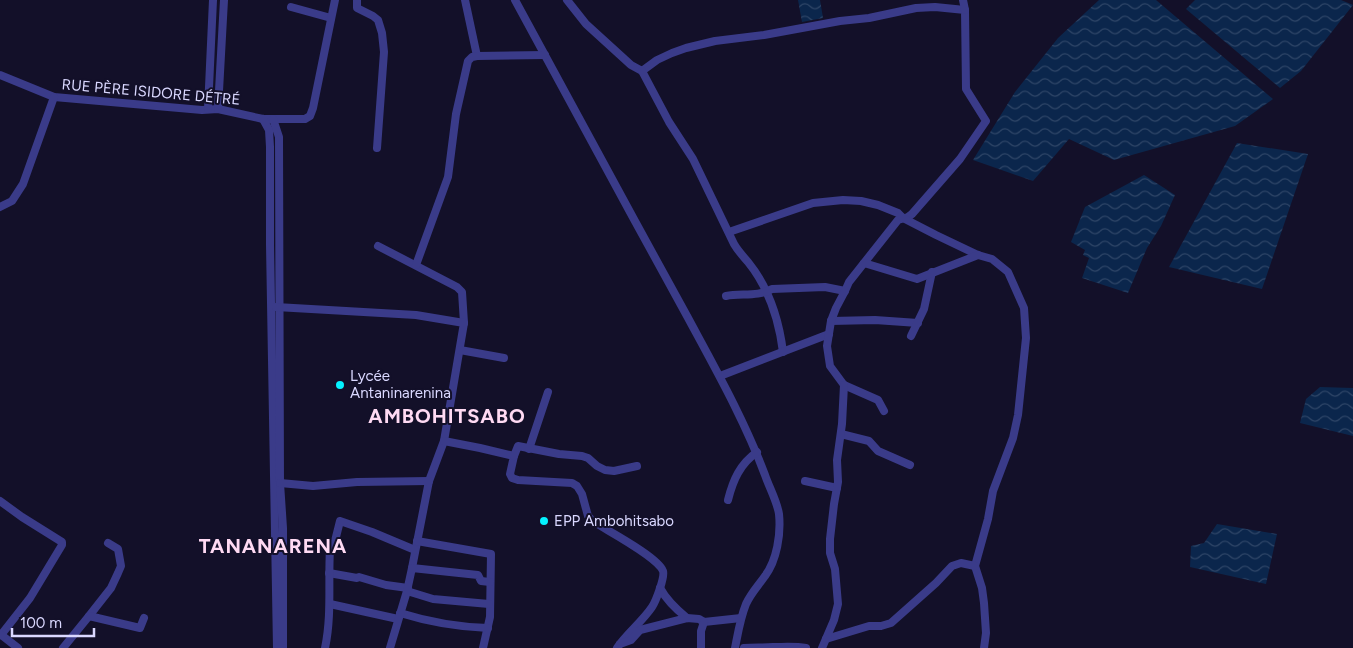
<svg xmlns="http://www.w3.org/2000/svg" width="1353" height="648" viewBox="0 0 1353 648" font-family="Figtree,sans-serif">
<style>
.water{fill:url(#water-waves)}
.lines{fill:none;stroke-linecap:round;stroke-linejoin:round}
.minor{stroke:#3a3b89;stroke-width:8}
.poi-dot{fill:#04f2ff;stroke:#131029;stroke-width:2}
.labels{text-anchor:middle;stroke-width:4;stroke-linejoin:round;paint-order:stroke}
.street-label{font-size:15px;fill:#dad8ff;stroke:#131029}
.poi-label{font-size:15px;fill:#dad8ff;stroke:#131029;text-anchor:start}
.district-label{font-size:20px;font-weight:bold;letter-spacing:1px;fill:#ffdaf3;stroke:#131029}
</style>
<defs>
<pattern id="water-waves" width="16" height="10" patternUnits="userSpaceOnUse" patternTransform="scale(1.25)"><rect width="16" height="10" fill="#0b264c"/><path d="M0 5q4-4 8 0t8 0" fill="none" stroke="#2e4567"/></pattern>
</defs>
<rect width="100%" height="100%" fill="#131029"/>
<g class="water">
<polygon points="798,0 820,0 823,18 802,22"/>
<polygon points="1099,0 1156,0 1273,99 1235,126 1114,160 1069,139 1033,181 973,160 1015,92 1058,38"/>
<polygon points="1195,0 1341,0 1353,5 1301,71 1280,88 1186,9"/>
<polygon points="1237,143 1308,154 1262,289 1169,267"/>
<polygon points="1144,175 1175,195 1161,226 1147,248 1128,293 1082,278 1089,258 1083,255 1085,250 1071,242 1085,207"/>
<polygon points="1320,387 1353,388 1353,436 1300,423 1306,399"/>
<polygon points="1217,524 1277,534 1266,584 1190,567 1191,546 1204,543"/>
</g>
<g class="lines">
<g class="minor">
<polyline points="357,0 357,8 373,16 378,20 382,33 384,52 377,148"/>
<polyline points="465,0 477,56"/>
<path d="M 515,0 C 572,105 629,211 687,316 C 715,368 744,419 765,475 C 769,487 777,501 779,514 C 781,534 777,560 765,576 C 758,586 751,593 746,604 C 740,619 738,633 735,648"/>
<polyline points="567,0 586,24 631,65 642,71 657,60 672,53 686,48 715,41 764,35 840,21 869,18 916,8 935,7 965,10 966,89 986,121 960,159 912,214 908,217 898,220 864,263"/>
<polyline points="963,0 965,10"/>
<polyline points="291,7 331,18"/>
<path d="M 642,71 L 669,122 L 693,159 L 734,244 C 738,251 743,256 748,262 C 769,288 779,320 783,352"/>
<polyline points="0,75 54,97 202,110 218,109 263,119 305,119 310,116 313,108 335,0"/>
<polyline points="208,109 213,0"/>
<polyline points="218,109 224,0"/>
<polyline points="263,119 269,130 270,147 270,245 277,648"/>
<polyline points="273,119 279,137 280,483 283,528 283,648"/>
<polyline points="0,207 12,201 23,184 54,97"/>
<polyline points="729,232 813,203 843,200 861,201 878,205 898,213 903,218 936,235 978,255 992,259 1008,272 1024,308 1026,338 1018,415 1013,438 993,491 988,519 975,566 982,588 984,603 986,633 984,648"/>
<polyline points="378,246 457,287 462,292 464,323"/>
<polyline points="416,265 448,177 456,114 468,61 472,57 477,56 545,55"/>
<path d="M 726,296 C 741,293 758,297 772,289 L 825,287 L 845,291"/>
<polyline points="276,307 416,315 464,323 444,441 429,481 412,568"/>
<polyline points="831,321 875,320 918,323"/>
<polyline points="911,336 924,309 932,272"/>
<polyline points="460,350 504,358"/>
<polyline points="720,376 829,334"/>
<polyline points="884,411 878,400 844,385 830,366 827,346 831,321 836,308 845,291 849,282 864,263 917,279 978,255"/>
<polyline points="841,434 869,441 878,451 910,465"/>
<path d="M 444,441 L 480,448 L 514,456 L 510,474 L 512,478 L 518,480 L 572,483 L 577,486 L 582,494 L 588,516 L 594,522 C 608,531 658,557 663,571 C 665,577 656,601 652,607 C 642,622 627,633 617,648"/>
<polyline points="529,449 548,392"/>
<polyline points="514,456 518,446 559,454 582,456 588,458 597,466 605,470 614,471 637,466"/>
<polyline points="805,481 837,488"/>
<polyline points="280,483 313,486 357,482 429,481"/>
<path d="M 728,500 C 733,480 740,464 757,452"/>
<polyline points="0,501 22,517 62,542 62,545 30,598 1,635"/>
<polyline points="417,541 491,554 490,617 483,648"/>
<polyline points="329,573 357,578 359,577 386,585 408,588"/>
<path d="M 660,588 C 667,601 677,610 687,618"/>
<polyline points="407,591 433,599 489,604"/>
<polyline points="330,604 398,619"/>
<path d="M 400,613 C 429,622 457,627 488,628"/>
<polyline points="89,616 111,588 118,573 121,566 118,549 108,543"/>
<polyline points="0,634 18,648"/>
<polyline points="826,639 869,626 881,626 891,623 936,583 952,566 961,563 975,566"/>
<polyline points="620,644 631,640 640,630 687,618 699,619 704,622 741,618"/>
<polyline points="63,648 89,616 140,628 144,618"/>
<path d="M 325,648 C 332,615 328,582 330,549 L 331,546 L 334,545 L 340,521 L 372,532 L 415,550"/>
<polyline points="390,648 407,591 412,568 478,575 481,581 490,582"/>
<polyline points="701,648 701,631 704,622"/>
<path d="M 744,648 C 754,647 763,648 773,647 C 784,647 795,646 806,648"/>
<polyline points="822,648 834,620 838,604 835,569 830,553 830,539 834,504 838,482 837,460 842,424 844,385"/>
</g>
</g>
<g class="poi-dot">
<circle cx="340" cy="385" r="5"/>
<circle cx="544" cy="521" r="5"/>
</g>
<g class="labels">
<g class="street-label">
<text transform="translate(151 92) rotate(5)" y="5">RUE PÈRE ISIDORE DÉTRÉ</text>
</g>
<g class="poi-label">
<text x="350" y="381">Lycée<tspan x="350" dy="17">Antaninarenina</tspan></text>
<text x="554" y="526">EPP Ambohitsabo</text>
</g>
<g class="district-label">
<text x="447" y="423">AMBOHITSABO</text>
<text x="273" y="553">TANANARENA</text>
</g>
</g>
<path d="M12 628v8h82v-8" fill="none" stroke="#dad8ff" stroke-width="2.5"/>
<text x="20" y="628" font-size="15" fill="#dad8ff" stroke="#131029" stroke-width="4" paint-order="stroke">100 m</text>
</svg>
